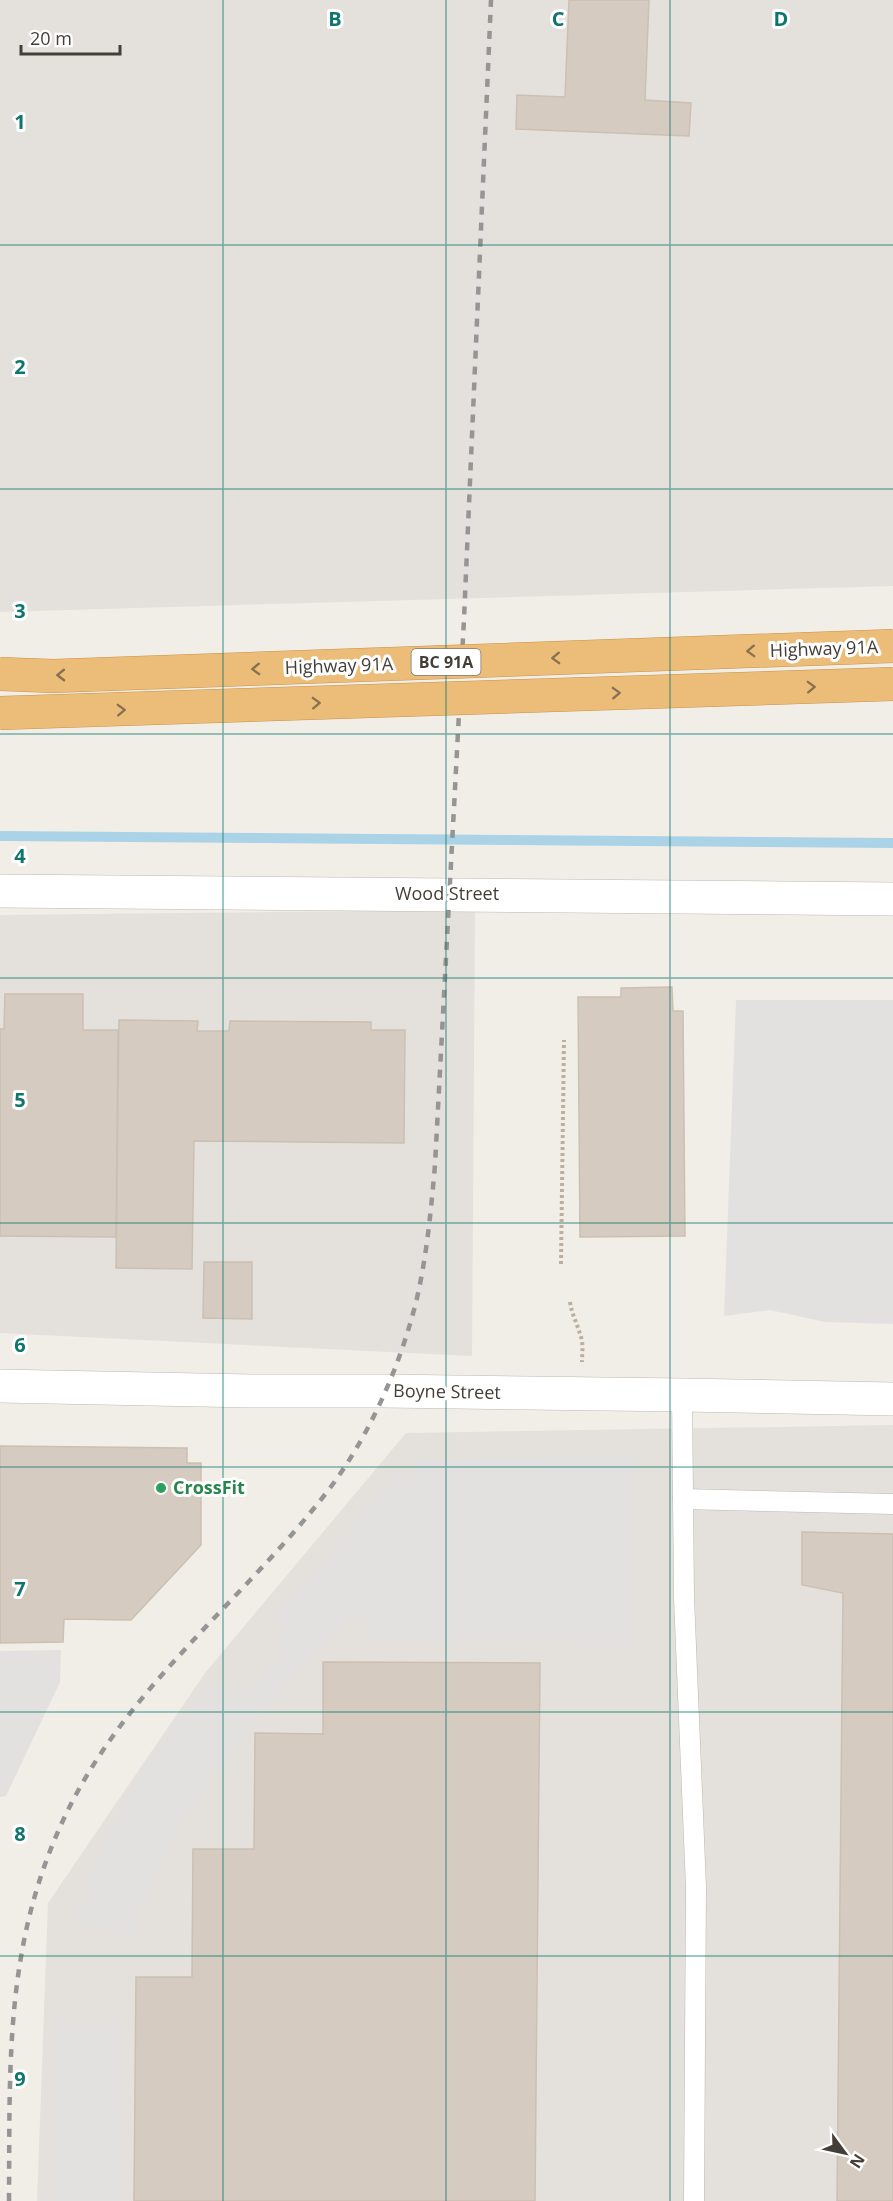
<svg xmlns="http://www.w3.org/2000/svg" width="893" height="2201" viewBox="0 0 893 2201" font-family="'Open Sans',sans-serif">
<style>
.industrial{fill:#e4e0dc}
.parking{fill:#e3e1df}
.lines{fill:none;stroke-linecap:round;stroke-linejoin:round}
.stream{stroke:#abd3e7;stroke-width:10}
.building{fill:#d5cbc1;stroke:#cbc0b2;stroke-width:1.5}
.lane-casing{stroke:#bfb7ae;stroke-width:21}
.street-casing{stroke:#bfb7ae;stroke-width:34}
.path{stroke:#bcaf9e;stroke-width:4;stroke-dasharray:3 3;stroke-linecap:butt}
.lane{stroke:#fff;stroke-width:20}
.street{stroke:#fff;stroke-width:33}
.rail{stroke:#959595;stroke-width:4.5;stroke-dasharray:8 8;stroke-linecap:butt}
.highway-bridge-casing{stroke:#c99149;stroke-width:34;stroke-linecap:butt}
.highway-bridge{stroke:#ecbd78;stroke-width:33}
.oneway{stroke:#877151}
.grid{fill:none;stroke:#0f766e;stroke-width:1.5;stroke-opacity:0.55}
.leisure-dot{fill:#2e9e5b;stroke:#fff;stroke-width:2}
.labels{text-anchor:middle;stroke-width:6;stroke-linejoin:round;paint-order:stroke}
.shield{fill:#fff;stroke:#7c7873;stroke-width:1.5}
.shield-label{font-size:16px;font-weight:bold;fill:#443e37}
.street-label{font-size:18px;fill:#443e37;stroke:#fff}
.leisure-label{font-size:18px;font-weight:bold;fill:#27864d;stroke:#fff;text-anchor:start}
.grid-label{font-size:20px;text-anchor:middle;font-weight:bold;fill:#0f766e;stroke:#fff;stroke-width:6;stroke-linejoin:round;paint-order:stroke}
</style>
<rect width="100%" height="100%" fill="#f1eee7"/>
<g class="industrial">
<polygon points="0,0 893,0 893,586 0,612"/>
<polygon points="475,910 472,1356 0,1333 0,915"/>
<polygon points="893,1425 893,2201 37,2201 48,1903 205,1673 406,1433"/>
</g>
<g class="parking">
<polygon points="736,1000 893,1000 893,1324 825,1322 770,1310 724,1316"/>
<polygon points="637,1455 637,1647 366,1642 366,1616 354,1621 321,1650 253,1724 215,1774 174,1833 147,1894 132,1937 73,1923 94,1867 121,1807 150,1758 181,1715 214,1679 231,1694 274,1665 284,1631 270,1617 328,1555 366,1509 394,1469 417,1479 419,1460"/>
<polygon points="61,1650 60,1682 6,1796 0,1797 0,1651"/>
<polygon points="59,2018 125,2022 122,2201 54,2201"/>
</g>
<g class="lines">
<polyline class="stream" points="0,836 893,843"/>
</g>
<g class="building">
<polygon points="569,0 649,0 645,100 691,103 689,136 516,129 517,95 565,97"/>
<polygon points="672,987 673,1011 683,1011 685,1236 580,1237 578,997 621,997 621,988"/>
<polygon points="5,994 83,994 83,1030 118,1030 116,1237 0,1236 0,1029 4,1029"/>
<polygon points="119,1020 198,1021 197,1031 229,1031 230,1021 371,1022 371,1030 405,1030 404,1143 194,1141 192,1269 116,1268"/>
<polygon points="204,1262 252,1262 252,1319 203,1318"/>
<polygon points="0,1446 187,1448 187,1463 201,1463 201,1545 131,1620 64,1619 63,1642 0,1643"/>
<polygon points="802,1532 893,1534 893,2201 837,2201 843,1593 802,1585"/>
<polygon points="323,1662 540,1663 535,2201 134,2201 136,1977 192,1977 193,1849 254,1849 255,1733 323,1734"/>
</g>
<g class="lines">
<g class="lane-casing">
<g id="lane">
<polyline points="682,1395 684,1598 696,1887 694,2201"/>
<polyline points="683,1499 893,1504"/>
</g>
</g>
<g class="street-casing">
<g id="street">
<polyline points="0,891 893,899"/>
<polyline points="0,1386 251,1391 384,1391 682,1395 893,1399"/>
</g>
</g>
<g class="path">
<polyline points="561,1264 564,1040"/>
<path d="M 570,1302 C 572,1316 579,1327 582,1341 C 583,1348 582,1355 582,1362"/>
</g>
<use href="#lane" class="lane"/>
<use href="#street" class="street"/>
<path class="rail" d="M 9,2201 C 10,2060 4,1939 69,1808 C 132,1682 246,1598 330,1488 C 371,1433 401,1364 417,1298 C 427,1254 431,1210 435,1165 L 464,619 L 491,0"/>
<g class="highway-bridge-casing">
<g id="highway-bridge">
<polyline points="0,674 53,676 893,646"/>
<polyline points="0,713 893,684"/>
</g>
</g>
<use href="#highway-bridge" class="highway-bridge"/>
</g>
<defs><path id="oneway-chevron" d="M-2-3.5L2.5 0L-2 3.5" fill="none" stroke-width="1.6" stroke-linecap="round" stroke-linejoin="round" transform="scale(1.5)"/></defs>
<g class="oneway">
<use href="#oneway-chevron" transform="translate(751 651) rotate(178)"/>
<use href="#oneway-chevron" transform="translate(556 658) rotate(178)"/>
<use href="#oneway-chevron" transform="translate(256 669) rotate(178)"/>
<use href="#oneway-chevron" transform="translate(61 675) rotate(179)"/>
<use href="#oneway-chevron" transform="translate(811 687) rotate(-2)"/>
<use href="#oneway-chevron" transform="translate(616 693) rotate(-2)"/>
<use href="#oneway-chevron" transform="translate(316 703) rotate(-2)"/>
<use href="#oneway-chevron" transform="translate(121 710) rotate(-2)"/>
</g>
<path class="grid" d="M 223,0 L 223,2201M 446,0 L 446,2201M 670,0 L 670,2201M 0,245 L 893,245M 0,489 L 893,489M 0,734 L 893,734M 0,978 L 893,978M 0,1223 L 893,1223M 0,1467 L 893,1467M 0,1712 L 893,1712M 0,1956 L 893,1956"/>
<circle class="leisure-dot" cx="161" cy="1488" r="6"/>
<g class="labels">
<rect class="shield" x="411.5" y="649" width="69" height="26" rx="4.5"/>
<g class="shield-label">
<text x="446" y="668">BC 91A</text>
</g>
<g class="street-label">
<text transform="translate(824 649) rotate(-2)" y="6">Highway 91A</text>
<text transform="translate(339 666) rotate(-2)" y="6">Highway 91A</text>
<text x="447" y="900">Wood Street</text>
<text transform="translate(447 1392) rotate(1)" y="6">Boyne Street</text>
</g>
<g class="leisure-label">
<text x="173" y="1494">CrossFit</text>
</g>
</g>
<g class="grid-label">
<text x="335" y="26">B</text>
<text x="558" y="26">C</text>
<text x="781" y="26">D</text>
<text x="20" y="129">1</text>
<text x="20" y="374">2</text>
<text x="20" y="618">3</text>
<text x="20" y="863">4</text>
<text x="20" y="1107">5</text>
<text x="20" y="1352">6</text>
<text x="20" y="1596">7</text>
<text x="20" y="1841">8</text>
<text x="20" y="2086">9</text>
</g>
<g transform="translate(845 2153) rotate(123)" stroke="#ffffff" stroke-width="4.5" paint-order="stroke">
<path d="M0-4.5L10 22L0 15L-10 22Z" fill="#443e37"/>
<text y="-9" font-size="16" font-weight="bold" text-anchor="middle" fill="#443e37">N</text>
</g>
<path d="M21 45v9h99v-9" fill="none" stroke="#443e37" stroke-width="3"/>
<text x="30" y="45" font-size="18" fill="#443e37" stroke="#ffffff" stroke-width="4.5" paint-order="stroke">20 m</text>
</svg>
